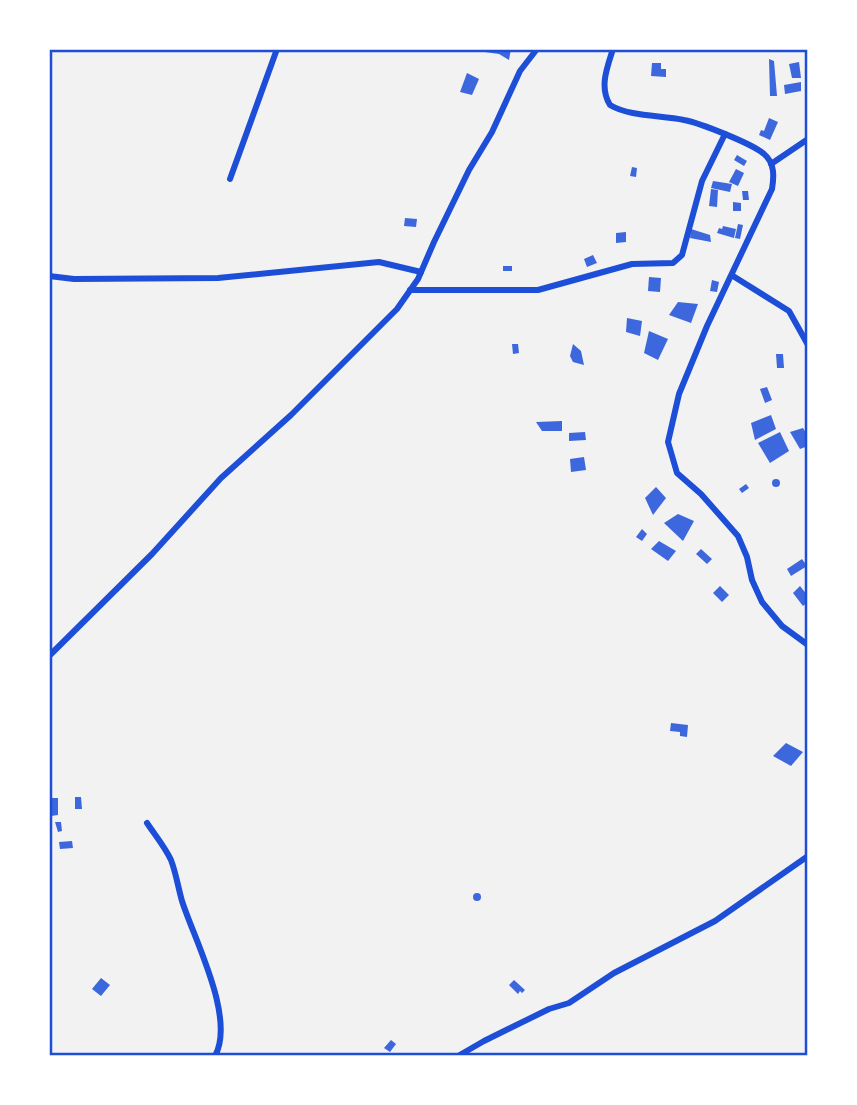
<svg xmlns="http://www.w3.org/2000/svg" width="857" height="1105" viewBox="0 0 857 1105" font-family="Bitter,serif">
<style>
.building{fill:#3d67dc}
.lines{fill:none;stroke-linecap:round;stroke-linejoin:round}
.minor{stroke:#1d4ed8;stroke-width:6}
.neatline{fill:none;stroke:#1d4ed8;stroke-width:2.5}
</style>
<rect width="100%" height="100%" fill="#f2f2f2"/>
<g class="building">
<polygon points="485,49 511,49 509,60 499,54 485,52"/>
<polygon points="769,59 774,61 777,96 770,96"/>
<polygon points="799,62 801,78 792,78 789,64"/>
<polygon points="652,63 661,63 661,69 666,69 666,77 651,76"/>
<polygon points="467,73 479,79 472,95 460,92"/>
<polygon points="801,82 801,91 785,94 784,85"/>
<polygon points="769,118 778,122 770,140 759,135 761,130 764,131"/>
<polygon points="737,155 747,161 744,166 734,160"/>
<polygon points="632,167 637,168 636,177 630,176"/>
<polygon points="736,169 744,173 738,186 729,182"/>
<polygon points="713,181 732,184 730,192 711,188"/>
<polygon points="711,189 718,190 717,207 709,206"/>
<polygon points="742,191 748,191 749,200 743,200"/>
<polygon points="733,202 741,203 741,211 733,211"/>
<polygon points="405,218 417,219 416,227 404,226"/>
<polygon points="738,224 743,225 740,239 735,238"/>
<polygon points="723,226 736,229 734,238 717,233 719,228 722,229"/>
<polygon points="691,229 710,235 711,242 690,238"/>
<polygon points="626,232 626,242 616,243 616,233"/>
<polygon points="593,255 597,263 587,267 584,259"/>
<rect x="503" y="266" width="9" height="5"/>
<polygon points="649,277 661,278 660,292 648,291"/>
<polygon points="712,280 719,282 717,292 710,291"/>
<polygon points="678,302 698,304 691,323 669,315"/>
<polygon points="627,318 642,321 640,336 626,332"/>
<polygon points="649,331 668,339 658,360 644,353"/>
<polygon points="512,344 518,344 519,353 513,354"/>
<polygon points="573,344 581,351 584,365 573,362 570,356"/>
<polygon points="776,354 783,354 784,368 777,368"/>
<polygon points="767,387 772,400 765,403 760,389"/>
<polygon points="771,415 776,429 755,440 751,423"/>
<polygon points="562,421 562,431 542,431 536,422"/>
<polygon points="803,428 808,436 808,446 800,449 790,432"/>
<polygon points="585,432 586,440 569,441 569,433"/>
<polygon points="780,432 789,451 770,463 758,443"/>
<polygon points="584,457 586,470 571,472 570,459"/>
<circle cx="776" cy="483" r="4"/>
<polygon points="746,484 749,488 742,493 739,489"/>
<polygon points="656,487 666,498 653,515 645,498"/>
<polygon points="678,514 694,521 683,541 664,523"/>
<polygon points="642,529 647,534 642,541 636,537"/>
<polygon points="659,541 676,551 668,561 651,549"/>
<polygon points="701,549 712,559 707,564 696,554"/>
<polygon points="802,559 807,566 791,576 787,569"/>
<polygon points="720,586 729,595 722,602 713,593"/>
<polygon points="800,586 808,596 808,602 803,606 793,593"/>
<polygon points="671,723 688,725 687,737 680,736 680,732 670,731"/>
<polygon points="786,743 803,752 791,766 773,756"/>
<polygon points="75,797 81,797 82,809 75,809"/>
<polygon points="50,798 58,798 58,815 51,816"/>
<polygon points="55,822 61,822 62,831 58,832"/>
<polygon points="72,841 73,848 60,849 59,842"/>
<circle cx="477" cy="897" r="4"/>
<polygon points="101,978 110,985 101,996 92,989"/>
<polygon points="514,980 525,990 522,993 520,991 518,994 509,985"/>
<polygon points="391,1040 396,1044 390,1052 384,1048"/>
</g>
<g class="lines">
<g class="minor">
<path d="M 613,49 C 607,68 599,87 610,105 C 630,117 661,115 684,120 C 700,123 753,144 764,154 C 775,163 774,177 772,189 L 707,326 L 679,394 L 668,442 L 677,473 L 701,494 L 738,536 L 747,557 L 752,580 L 762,602 L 782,626 L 808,645"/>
<polyline points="771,164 808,139"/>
<polyline points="230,179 277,49"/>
<polyline points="49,276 74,279 218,278 379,262 421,272"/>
<polyline points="733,276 789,311 808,345"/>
<polyline points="410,290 538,290 632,264 673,263 682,255 702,181 725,134"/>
<polyline points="49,656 152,554 221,478 291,415 397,309 418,279 434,242 469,170 492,132 520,71 537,49"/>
<path d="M 147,823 C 155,835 165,847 171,860 C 176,873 178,887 182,901 C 194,939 236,1018 215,1056"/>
<polyline points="458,1056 484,1041 549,1009 569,1003 614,973 715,921 808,856"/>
</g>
</g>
<rect width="857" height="1105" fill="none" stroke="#ffffff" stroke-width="102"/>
<rect x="51" y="51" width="755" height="1003" class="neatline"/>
</svg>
